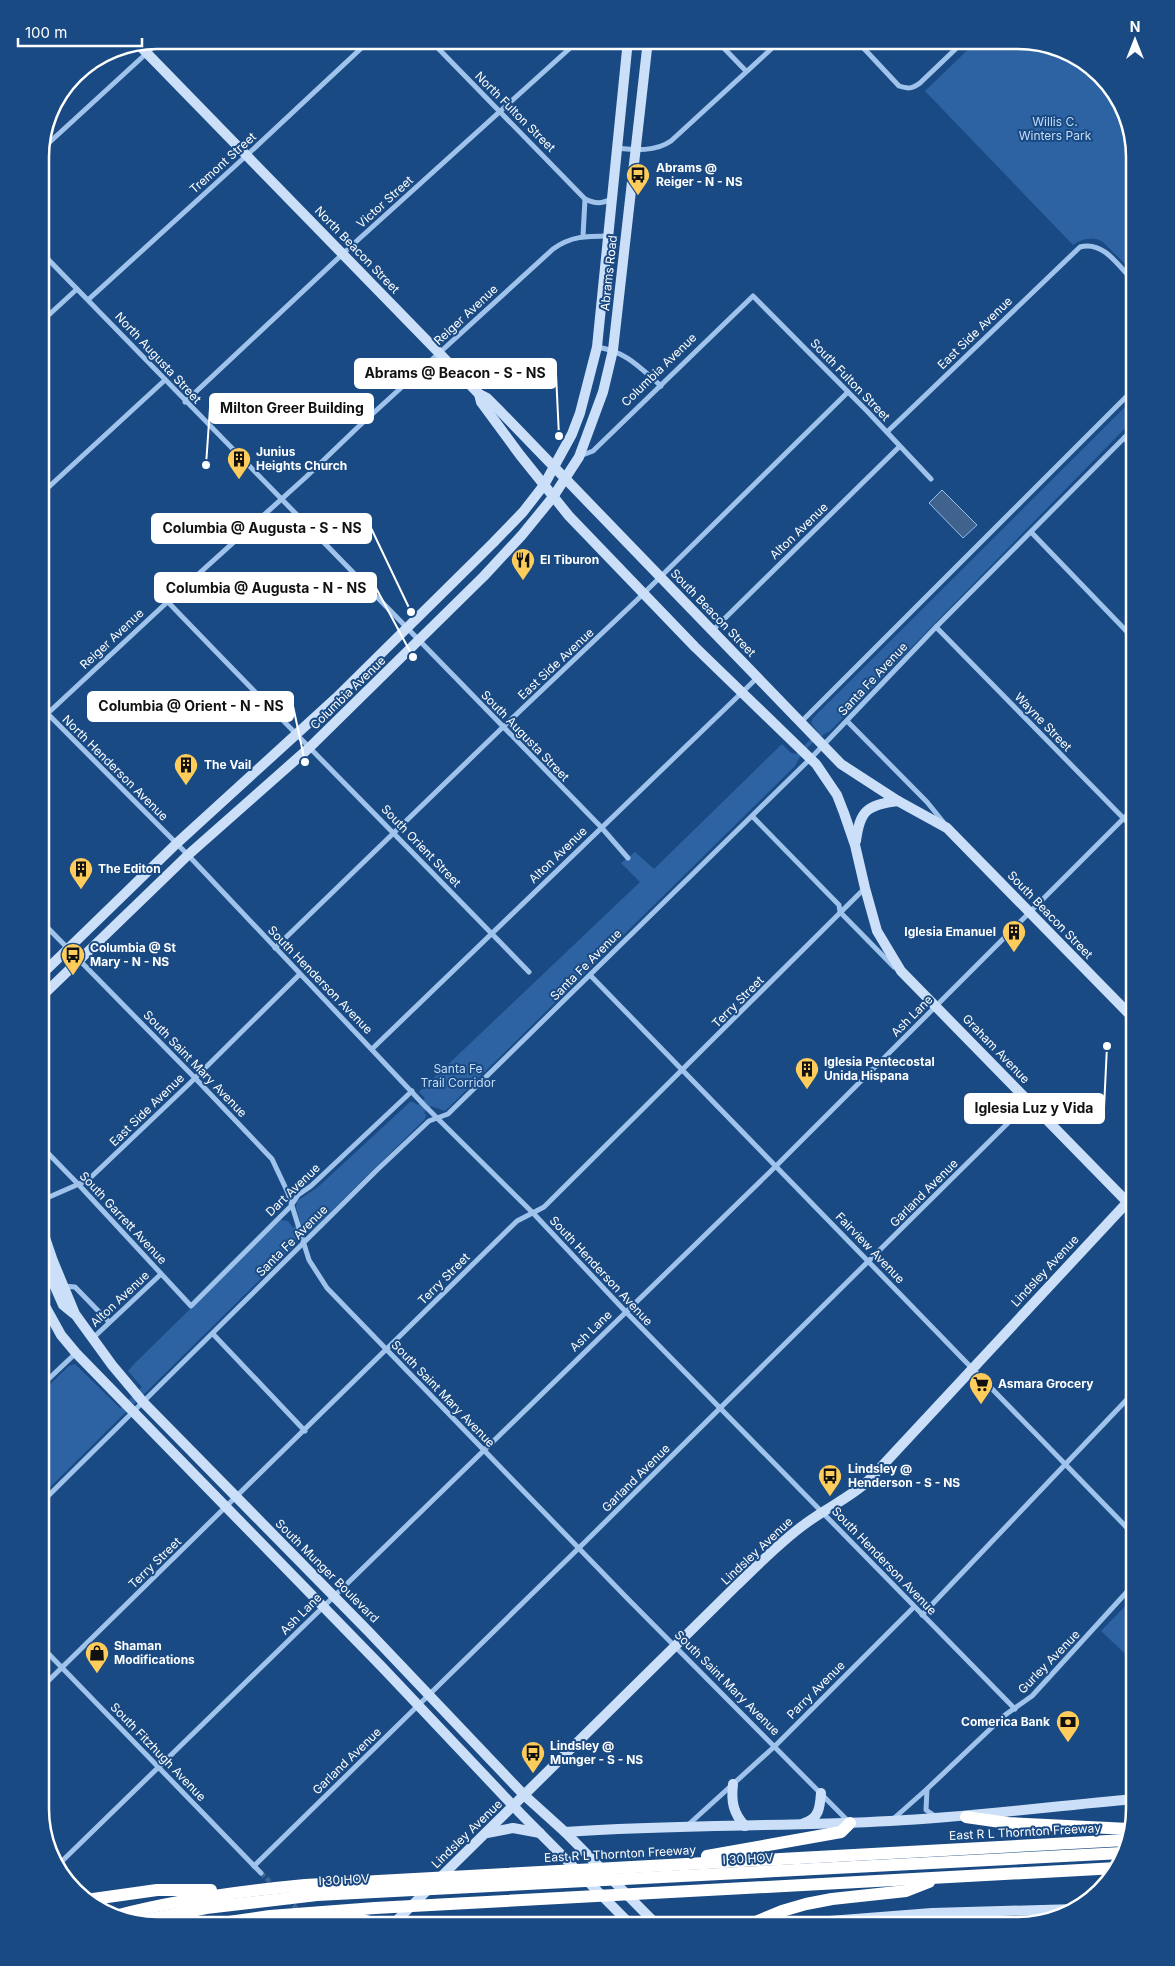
<svg xmlns="http://www.w3.org/2000/svg" width="1175" height="1966" viewBox="0 0 1175 1966" font-family="Inter,sans-serif">
<style>
.green{fill:#2d63a2}
.water{fill:#3f638d;stroke:#92beed}
.lines{fill:none;stroke-linecap:round;stroke-linejoin:round}
.street-tunnel{stroke:#3c6596;stroke-width:5;stroke-dasharray:5 2.5;stroke-linecap:butt}
.street{stroke:#9fc3eb;stroke-width:5}
.secondary{stroke:#cbdff8;stroke-width:10}
.highway{stroke:#fff;stroke-width:12}
.labels{text-anchor:middle;stroke-width:4;stroke-linejoin:round;paint-order:stroke}
.street-label{font-size:12px;fill:#fff;stroke:#1a4a83}
.park-label{font-size:12px;fill:#c4ddf8;stroke:#1a4a83}
.poi-label{font-size:12px;font-weight:bold;fill:#fff;stroke:#1a4a83;text-anchor:start}
.rim{fill:none;stroke:#fff;stroke-width:2.5}
.leader{fill:none;stroke:#fff;stroke-width:2}
.callout-dot{fill:#fff;stroke:#1a4a83;stroke-width:2}
.callout{fill:#fff;stroke:#fff;stroke-width:2}
.callout-label{font-size:14px;text-anchor:middle;font-weight:bold;fill:#111}
</style>
<rect width="100%" height="100%" fill="#1a4a83"/>
<g class="green">
<path d="M 978,40 L 1026,40 L 1083,60 L 1123,105 L 1135,157 L 1135,274 L 1103,242 C 1094,236 1082,238 1073,245 L 925,91 Z"/>
<path d="M 1135,397 L 1135,418 L 830,731 C 816,738 802,751 795,766 L 445,1111 L 431,1106 L 424,1112 L 426,1115 L 425,1119 L 311,1231 L 304,1230 L 296,1238 L 297,1243 L 40,1497 L 40,1394 L 69,1366 L 75,1364 L 120,1408 L 142,1387 L 128,1371 L 134,1364 L 281,1220 L 288,1221 L 293,1228 L 300,1221 L 296,1207 L 297,1201 L 318,1187 L 410,1102 L 413,1102 L 418,1105 L 425,1098 L 419,1092 L 640,882 L 621,863 L 635,852 L 654,869 L 782,744 L 791,753 L 796,754 L 818,732 L 811,723 L 813,718 Z"/>
<polygon points="1135,1596 1135,1663 1101,1631"/>
</g>
<polygon class="water" points="942,490 977,525 963,538 929,503"/>
<g class="lines">
<g class="street-tunnel">
<polyline points="261,1873 275,1887"/>
<polyline points="288,1900 314,1926"/>
</g>
<g class="street">
<path d="M 430,40 L 585,199 C 595,204 602,204 611,199"/>
<polyline points="716,40 746,71"/>
<path d="M 856,40 L 899,86 C 908,89 912,89 920,83 L 965,40"/>
<path d="M 617,148 C 636,150 655,152 671,141 L 781,40"/>
<polyline points="40,151 161,40"/>
<polyline points="583,236 585,199"/>
<path d="M 40,251 C 226,444 413,636 601,827 L 628,858"/>
<polyline points="89,299 247,155 370,40"/>
<polyline points="40,323 77,289"/>
<path d="M 597,347 C 627,352 639,367 661,386"/>
<polyline points="185,402 349,248 579,40"/>
<path d="M 887,432 L 1080,247 C 1104,240 1120,268 1135,283"/>
<polyline points="1124,438 1135,449"/>
<polyline points="580,456 593,451 753,296 867,411 931,479"/>
<polyline points="40,495 165,380"/>
<polyline points="1031,532 1135,640"/>
<path d="M 167,601 C 287,726 409,848 529,972"/>
<polyline points="936,627 1135,830"/>
<polyline points="713,630 899,447"/>
<polyline points="40,706 188,855 425,1106 534,1214 626,1312 1015,1709"/>
<path d="M 40,718 L 47,714 L 163,606 L 306,477 L 357,428 L 553,249 C 571,236 587,236 608,236"/>
<polyline points="847,721 927,802 944,823"/>
<polyline points="801,722 1135,388"/>
<polyline points="752,816 839,905 840,912 894,967"/>
<polyline points="40,920 195,1078 272,1159 288,1193 309,1260 327,1288 626,1597 850,1823"/>
<polyline points="275,948 503,727 637,600 848,392"/>
<polyline points="590,975 1135,1536"/>
<polyline points="372,1049 758,677"/>
<polyline points="40,1145 79,1185 191,1306 291,1206 298,1195 311,1186 412,1091"/>
<polyline points="40,1201 88,1180 189,1084 300,974"/>
<polyline points="63,1286 75,1287 109,1322"/>
<polyline points="213,1334 305,1431"/>
<polyline points="93,1338 161,1274"/>
<polyline points="40,1387 76,1353"/>
<polyline points="40,1504 378,1169 429,1121 448,1114 811,758 936,627 1135,427"/>
<polyline points="922,1615 1135,1391"/>
<polyline points="40,1645 261,1873"/>
<polyline points="40,1689 517,1221 544,1207 864,889"/>
<polyline points="927,1789 1005,1715 1032,1696 1135,1583"/>
<polyline points="892,1820 927,1789 926,1810 935,1816"/>
<polyline points="688,1825 775,1746 914,1607"/>
<polyline points="57,1866 776,1166 1135,807"/>
<polyline points="254,1866 585,1542 1029,1102"/>
<polyline points="932,1913 944,1926"/>
<polyline points="985,1926 1000,1913"/>
</g>
<g class="secondary">
<polyline points="138,44 479,394 481,402 520,455 569,516 695,647 816,764 837,795 844,813 855,845 865,888 877,931 901,971 1135,1210"/>
<polyline points="479,394 487,398 500,411 841,764 898,801 947,828 1135,1020"/>
<path d="M 856,841 C 860,810 867,805 898,801"/>
<polyline points="40,976 176,844 336,698 493,543 523,512 544,485 572,434 580,413 597,347 628,40"/>
<polyline points="40,998 188,855 309,748 484,576 522,535 553,497 579,457 603,392 613,350 648,40"/>
<polyline points="40,1223 53,1261 75,1314 112,1365 143,1402 369,1632 524,1795 565,1832 658,1926"/>
<polyline points="40,1253 63,1305 74,1314"/>
<polyline points="40,1297 61,1335 76,1353 383,1668 520,1813 632,1926"/>
<path d="M 733,1784 C 731,1801 733,1813 745,1826"/>
<path d="M 804,1823 C 819,1819 820,1807 821,1793"/>
<path d="M 565,1832 C 674,1824 782,1827 890,1821 C 972,1817 1053,1806 1135,1799"/>
<polyline points="487,1833 513,1828 540,1833"/>
<path d="M 391,1926 L 736,1586 C 758,1565 780,1542 805,1524 C 826,1508 850,1498 869,1480 L 1135,1194"/>
<polyline points="765,1926 932,1913 1076,1909"/>
</g>
<g class="highway">
<polyline points="966,1817 1008,1823 1129,1829"/>
<polyline points="707,1856 841,1832 850,1823"/>
<polyline points="86,1900 157,1890 211,1890"/>
<polyline points="339,1913 383,1926"/>
<path d="M 119,1915 C 180,1899 242,1891 305,1885 L 1126,1840"/>
<polyline points="138,1922 206,1908 317,1895 1122,1853"/>
<polyline points="201,1926 270,1916 375,1908 1117,1868"/>
<polyline points="746,1926 782,1911 806,1904 832,1899 906,1891 929,1882"/>
</g>
</g>
<defs>
<g id="bus-pin" transform="scale(1.25)"><path d="M0 17L-7.5 6A9.5 9.5 0 1 1 7.5 6Z" fill="#fdcc5b" stroke="#1a4a83"/><path d="M-5-6H5V4H4V6H2V4H-2V6H-4V4H-5ZM-3.5-4V0h7V-4ZM-3.5 1.2v1.5H-2V1.2ZM2 1.2v1.5H3.5V1.2Z" fill="#111"/></g>
<g id="building-pin" transform="scale(1.25)"><path d="M0 17L-7.5 6A9.5 9.5 0 1 1 7.5 6Z" fill="#fdcc5b" stroke="#1a4a83"/><path d="M-4-6H4V6H1V3H-1V6H-4ZM-2.5-4.3h1.7v1.8h-1.7ZM.8-4.3h1.7v1.8H.8ZM-2.5-1h1.7V.8h-1.7ZM.8-1h1.7V.8H.8Z" fill="#111"/></g>
<g id="restaurant-pin" transform="scale(1.25)"><path d="M0 17L-7.5 6A9.5 9.5 0 1 1 7.5 6Z" fill="#fdcc5b" stroke="#1a4a83"/><path d="M-5-6h1v4h1v-4h1v4h1v-4h1v5L-1.5 .5V6h-2V.5L-5-1ZM5-6V6H3V1.5H1.5Q1.5-4 5-6Z" fill="#111"/></g>
<g id="supermarket-pin" transform="scale(1.25)"><path d="M0 17L-7.5 6A9.5 9.5 0 1 1 7.5 6Z" fill="#fdcc5b" stroke="#1a4a83"/><path d="M-6-5.5h2.5l.6 2H6L4.5 2H-2.5L-4.4-4H-6ZM-1.5 3.2a1.3 1.3 0 1 0 .1 0ZM3 3.2a1.3 1.3 0 1 0 .1 0Z" fill="#111"/></g>
<g id="shop-pin" transform="scale(1.25)"><path d="M0 17L-7.5 6A9.5 9.5 0 1 1 7.5 6Z" fill="#fdcc5b" stroke="#1a4a83"/><path d="M-5-2.5h2.3a2.7 3.5 0 0 1 5.4 0H5L5.5 6h-11ZM-1.5-2.5h3a1.5 2.3 0 0 0-3 0Z" fill="#111"/></g>
<g id="bank-pin" transform="scale(1.25)"><path d="M0 17L-7.5 6A9.5 9.5 0 1 1 7.5 6Z" fill="#fdcc5b" stroke="#1a4a83"/><path d="M-6-4H6V4H-6ZM0-2.3a2.3 2.3 0 1 0 0 4.6a2.3 2.3 0 1 0 0-4.6Z" fill="#111"/></g>
</defs>
<g fill-rule="evenodd">
<use href="#bus-pin" x="638" y="175"/>
<use href="#building-pin" x="239" y="459"/>
<use href="#restaurant-pin" x="523" y="560"/>
<use href="#building-pin" x="186" y="765"/>
<use href="#building-pin" x="81" y="869"/>
<use href="#building-pin" x="1014" y="932"/>
<use href="#bus-pin" x="73" y="955"/>
<use href="#building-pin" x="807" y="1069"/>
<use href="#supermarket-pin" x="981" y="1384"/>
<use href="#bus-pin" x="830" y="1476"/>
<use href="#shop-pin" x="97" y="1653"/>
<use href="#bank-pin" x="1068" y="1722"/>
<use href="#bus-pin" x="533" y="1753"/>
</g>
<g class="labels">
<g class="street-label">
<text transform="translate(515 112) rotate(45)" y="4">North Fulton Street</text>
<text transform="translate(223 163) rotate(-42)" y="4">Tremont Street</text>
<text transform="translate(385 202) rotate(-42)" y="4">Victor Street</text>
<text transform="translate(357 250) rotate(46)" y="4">North Beacon Street</text>
<text transform="translate(609 273) rotate(-84)" y="4">Abrams Road</text>
<text transform="translate(466 315) rotate(-43)" y="4">Reiger Avenue</text>
<text transform="translate(975 333) rotate(-44)" y="4">East Side Avenue</text>
<text transform="translate(158 358) rotate(47)" y="4">North Augusta Street</text>
<text transform="translate(659 370) rotate(-44)" y="4">Columbia Avenue</text>
<text transform="translate(850 380) rotate(46)" y="4">South Fulton Street</text>
<text transform="translate(799 531) rotate(-44)" y="4">Alton Avenue</text>
<text transform="translate(713 613) rotate(46)" y="4">South Beacon Street</text>
<text transform="translate(112 639) rotate(-43)" y="4">Reiger Avenue</text>
<text transform="translate(556 664) rotate(-43)" y="4">East Side Avenue</text>
<text transform="translate(873 679) rotate(-47)" y="4">Santa Fe Avenue</text>
<text transform="translate(348 693) rotate(-44)" y="4">Columbia Avenue</text>
<text transform="translate(1043 722) rotate(46)" y="4">Wayne Street</text>
<text transform="translate(525 736) rotate(46)" y="4">South Augusta Street</text>
<text transform="translate(115 768) rotate(45)" y="4">North Henderson Avenue</text>
<text transform="translate(421 846) rotate(46)" y="4">South Orient Street</text>
<text transform="translate(558 855) rotate(-44)" y="4">Alton Avenue</text>
<text transform="translate(1050 915) rotate(46)" y="4">South Beacon Street</text>
<text transform="translate(586 965) rotate(-45)" y="4">Santa Fe Avenue</text>
<text transform="translate(320 980) rotate(46)" y="4">South Henderson Avenue</text>
<text transform="translate(738 1002) rotate(-45)" y="4">Terry Street</text>
<text transform="translate(912 1016) rotate(-45)" y="4">Ash Lane</text>
<text transform="translate(996 1049) rotate(46)" y="4">Graham Avenue</text>
<text transform="translate(195 1064) rotate(46)" y="4">South Saint Mary Avenue</text>
<text transform="translate(147 1110) rotate(-44)" y="4">East Side Avenue</text>
<text transform="translate(293 1190) rotate(-44)" y="4">Dart Avenue</text>
<text transform="translate(924 1193) rotate(-45)" y="4">Garland Avenue</text>
<text transform="translate(123 1218) rotate(47)" y="4">South Garrett Avenue</text>
<text transform="translate(292 1241) rotate(-45)" y="4">Santa Fe Avenue</text>
<text transform="translate(870 1248) rotate(46)" y="4">Fairview Avenue</text>
<text transform="translate(601 1271) rotate(47)" y="4">South Henderson Avenue</text>
<text transform="translate(1045 1271) rotate(-47)" y="4">Lindsley Avenue</text>
<text transform="translate(444 1279) rotate(-45)" y="4">Terry Street</text>
<text transform="translate(120 1299) rotate(-43)" y="4">Alton Avenue</text>
<text transform="translate(591 1331) rotate(-44)" y="4">Ash Lane</text>
<text transform="translate(443 1394) rotate(46)" y="4">South Saint Mary Avenue</text>
<text transform="translate(636 1478) rotate(-45)" y="4">Garland Avenue</text>
<text transform="translate(757 1551) rotate(-43)" y="4">Lindsley Avenue</text>
<text transform="translate(884 1561) rotate(46)" y="4">South Henderson Avenue</text>
<text transform="translate(155 1563) rotate(-44)" y="4">Terry Street</text>
<text transform="translate(327 1571) rotate(45)" y="4">South Munger Boulevard</text>
<text transform="translate(301 1614) rotate(-45)" y="4">Ash Lane</text>
<text transform="translate(1049 1662) rotate(-46)" y="4">Gurley Avenue</text>
<text transform="translate(727 1683) rotate(45)" y="4">South Saint Mary Avenue</text>
<text transform="translate(816 1690) rotate(-45)" y="4">Parry Avenue</text>
<text transform="translate(158 1752) rotate(46)" y="4">South Fitzhugh Avenue</text>
<text transform="translate(347 1761) rotate(-44)" y="4">Garland Avenue</text>
<text transform="translate(1025 1832) rotate(-3)" y="4">East R L Thornton Freeway</text>
<text transform="translate(467 1834) rotate(-44)" y="4">Lindsley Avenue</text>
<text transform="translate(620 1854) rotate(-3)" y="4">East R L Thornton Freeway</text>
<text transform="translate(748 1859) rotate(-3)" y="4">I 30 HOV</text>
<text transform="translate(344 1880) rotate(-3)" y="4">I 30 HOV</text>
</g>
<g class="park-label">
<text x="1055" y="126">Willis C.<tspan x="1055" dy="14">Winters Park</tspan></text>
<text x="458" y="1073">Santa Fe<tspan x="458" dy="14">Trail Corridor</tspan></text>
</g>
<g class="poi-label">
<text x="656" y="172">Abrams @<tspan x="656" dy="14">Reiger - N - NS</tspan></text>
<text x="256" y="456">Junius<tspan x="256" dy="14">Heights Church</tspan></text>
<text x="540" y="564">El Tiburon</text>
<text x="204" y="769">The Vail</text>
<text x="98" y="873">The Editon</text>
<text x="996" y="936" text-anchor="end">Iglesia Emanuel</text>
<text x="90" y="952">Columbia @ St<tspan x="90" dy="14">Mary - N - NS</tspan></text>
<text x="824" y="1066">Iglesia Pentecostal<tspan x="824" dy="14">Unida Hispana</tspan></text>
<text x="998" y="1388">Asmara Grocery</text>
<text x="848" y="1473">Lindsley @<tspan x="848" dy="14">Henderson - S - NS</tspan></text>
<text x="114" y="1650">Shaman<tspan x="114" dy="14">Modifications</tspan></text>
<text x="1050" y="1726" text-anchor="end">Comerica Bank</text>
<text x="550" y="1750">Lindsley @<tspan x="550" dy="14">Munger - S - NS</tspan></text>
</g>
</g>
<path d="M0 0H1175V1966H0ZM157 49H1018A108 108 0 0 1 1126 157V1809A108 108 0 0 1 1018 1917H157A108 108 0 0 1 49 1809V157A108 108 0 0 1 157 49Z" fill="#1a4a83" fill-rule="evenodd"/>
<path class="rim" d="M157 49H1018A108 108 0 0 1 1126 157V1809A108 108 0 0 1 1018 1917H157A108 108 0 0 1 49 1809V157A108 108 0 0 1 157 49Z"/>
<path class="leader" d="M559 436L556 374M206 465L210 408M411 612L371 528M413 657L376 588M305 762L293 706M1107 1046L1104 1108"/>
<g class="callout-dot">
<circle cx="559" cy="436" r="5"/>
<circle cx="206" cy="465" r="5"/>
<circle cx="411" cy="612" r="5"/>
<circle cx="413" cy="657" r="5"/>
<circle cx="305" cy="762" r="5"/>
<circle cx="1107" cy="1046" r="5"/>
</g>
<g class="callout">
<rect x="355" y="359" width="201" height="29" rx="5"/>
<rect x="210" y="394" width="163" height="29" rx="5"/>
<rect x="152" y="514" width="219" height="29" rx="5"/>
<rect x="155" y="573" width="221" height="29" rx="5"/>
<rect x="88" y="692" width="205" height="29" rx="5"/>
<rect x="965" y="1094" width="139" height="29" rx="5"/>
</g>
<g class="callout-label">
<text x="455" y="378">Abrams @ Beacon - S - NS</text>
<text x="292" y="413">Milton Greer Building</text>
<text x="262" y="533">Columbia @ Augusta - S - NS</text>
<text x="266" y="593">Columbia @ Augusta - N - NS</text>
<text x="191" y="711">Columbia @ Orient - N - NS</text>
<text x="1034" y="1113">Iglesia Luz y Vida</text>
</g>
<g transform="translate(1135 40)" stroke="#1a4a83" stroke-width="4" paint-order="stroke">
<path d="M0-4L9 19L0 12L-9 19Z" fill="#ffffff"/>
<text y="-8" font-size="14" font-weight="bold" text-anchor="middle" fill="#ffffff">N</text>
</g>
<path d="M18 38v8h124v-8" fill="none" stroke="#ffffff" stroke-width="2.5"/>
<text x="25" y="38" font-size="15" fill="#ffffff" stroke="#1a4a83" stroke-width="4" paint-order="stroke">100 m</text>
</svg>
